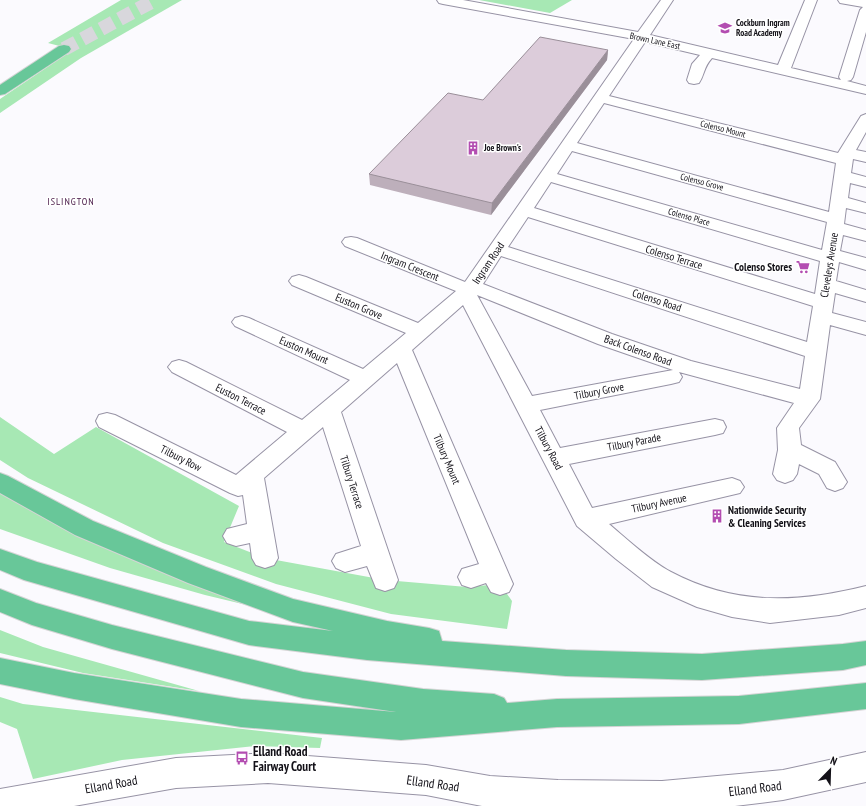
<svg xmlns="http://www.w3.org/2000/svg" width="866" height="806" viewBox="0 0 866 806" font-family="'PT Sans Narrow',sans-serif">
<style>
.green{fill:#a7e8b4}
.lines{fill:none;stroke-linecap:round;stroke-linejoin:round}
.highway-tunnel{stroke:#d8d7dc;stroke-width:14;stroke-dasharray:14 7;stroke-linecap:butt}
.minor-casing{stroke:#9793a5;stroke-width:2}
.highway-casing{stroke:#d5d4d5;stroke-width:2}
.minor{fill:#fff;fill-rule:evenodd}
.highway{fill:#68c799;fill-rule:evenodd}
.wall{fill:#bdafbb}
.shaded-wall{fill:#9a8f99}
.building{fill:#dcccda;stroke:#9a8f99}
.labels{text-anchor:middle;stroke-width:3;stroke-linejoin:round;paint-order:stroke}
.far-poi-label{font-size:9px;font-weight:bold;fill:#131118;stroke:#fff;text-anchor:start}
.far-street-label{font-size:9px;fill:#131118;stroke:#fff}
.far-neighbourhood-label{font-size:10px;letter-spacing:1px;fill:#451545;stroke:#fff}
.street-label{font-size:11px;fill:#131118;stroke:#fff}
.poi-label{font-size:11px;font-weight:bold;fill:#131118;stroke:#fff;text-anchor:end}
.near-poi-label{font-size:13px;font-weight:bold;fill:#131118;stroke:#fff;text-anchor:start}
.near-street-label{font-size:13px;fill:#131118;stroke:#fff}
</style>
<rect width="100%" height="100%" fill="#fbfafe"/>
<g class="green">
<polygon points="121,0 182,0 81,58 0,113 0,99 71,51 71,49 48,43"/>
<polygon points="479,0 572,0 550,13"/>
<polygon points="0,417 54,454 96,427 239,506 224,542 265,558 385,580 467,587 500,584 512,601 507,629 391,614 276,584 163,543 28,478 0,460"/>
<polygon points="0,489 301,618 205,595 110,568 0,529"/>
<polygon points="0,630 43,647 199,691 83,673 0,653"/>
<polygon points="0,697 23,704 322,738 320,748 255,746 122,760 33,779 17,729 0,722"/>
</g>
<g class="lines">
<polyline class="highway-tunnel" points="64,49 155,0"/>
<g class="minor-casing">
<g id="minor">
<path d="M 437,0 L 463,0 L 638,32 L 661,0 L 673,0 L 650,35 L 778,65 L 805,0 L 817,0 L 791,68 L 841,80 L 839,77 L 860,10 L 863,7 L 840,3 L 838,0 L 866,0 L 866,32 L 853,77 L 851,80 L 847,81 L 866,86 L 866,94 L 712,58 C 703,68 705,74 699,83 L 694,84 L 689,83 L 687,80 L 692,64 L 700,55 L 645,42 L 609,96 L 838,153 L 861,116 L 866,114 L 866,132 L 856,150 L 866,152 L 866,162 L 853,159 L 851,173 L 866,177 L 866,187 L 850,183 L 848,198 L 866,203 L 866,213 L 846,208 L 844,224 L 866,230 L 866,241 L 843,235 L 840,251 L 866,258 L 866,270 L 839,262 L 836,281 L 866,290 L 866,302 L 835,293 L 832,313 L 866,322 L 866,335 L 830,325 L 820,399 L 799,428 L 801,445 L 835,462 L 847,482 L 843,488 L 835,491 L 827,488 L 819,474 L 799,464 L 797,474 L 793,480 L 785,483 L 777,480 L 773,474 L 778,450 L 777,428 L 794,403 L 679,372 L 682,377 L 679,382 L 671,384 L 540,410 L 560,448 L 715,419 L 723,421 L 726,427 L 723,433 L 715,435 L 569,464 L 592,508 L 732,478 L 740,481 L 744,487 L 740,493 L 609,524 C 628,540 649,560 671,572 C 735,606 798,603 866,586 L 866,608 L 839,615 L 770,623 L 732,617 L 697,607 L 652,587 L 616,559 L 577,526 L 463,305 L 412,350 L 513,584 L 509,592 L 500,595 L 491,592 L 486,583 L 471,588 L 462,585 L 458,577 L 462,569 L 479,564 L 397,363 L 341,412 L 398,580 L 394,588 L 385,591 L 376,588 L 367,566 L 345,572 L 336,568 L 332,561 L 336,554 L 361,546 L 323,427 L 264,478 L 278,558 L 274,565 L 265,568 L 256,565 L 252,558 L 250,543 L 236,546 L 227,543 L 223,536 L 227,529 L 247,524 L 243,495 L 238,496 L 230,493 L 99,427 L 96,421 L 99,415 L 107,413 L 115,415 L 236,475 L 287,432 L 172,372 L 168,367 L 172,362 L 179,360 L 186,362 L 302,420 L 350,380 L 235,326 L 232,322 L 235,318 L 242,316 L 249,318 L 363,369 L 406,333 L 292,285 L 289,281 L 292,277 L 299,275 L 306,277 L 418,323 L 456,291 L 345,246 L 342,242 L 345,238 L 351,237 L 357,238 L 465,282 L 634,39 L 443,4 L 439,3 ZM 604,103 L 836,163 L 829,212 L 577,143 ZM 572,151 L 827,222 L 822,250 L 557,174 ZM 551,182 L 820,261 L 815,294 L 534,208 ZM 528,217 L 813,306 L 807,342 L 508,247 ZM 501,256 L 805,356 L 800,389 L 691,361 L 612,334 L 483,284 ZM 477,295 L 598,344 L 673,370 L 532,396 Z"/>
<polygon points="866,752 866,782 783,800 735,806 482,806 426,795 268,783 176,788 74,806 0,806 0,789 176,758 268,753 426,765 490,776 558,780 662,781 783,770"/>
</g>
</g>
<g class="highway-casing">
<g id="highway">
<polygon points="64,45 69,46 71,49 69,52 5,94 0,95 0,85 59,46"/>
<polygon points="0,473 8,476 93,521 206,567 293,599 387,621 429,628 439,631 442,641 566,650 702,654 843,644 866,641 866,665 843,670 702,680 566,676 367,660 249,645 24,580 0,570 0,549 37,562 249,621 333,631 293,622 188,583 75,535 0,493"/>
<polygon points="0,589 36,603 112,625 303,672 423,689 494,694 504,698 507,703 557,699 739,696 866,683 866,709 739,724 557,727 401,740 241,727 74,699 0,684 0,658 74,673 241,699 396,712 303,698 112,649 32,625 0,612"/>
</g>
</g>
<use href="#minor" class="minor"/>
<use href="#highway" class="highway"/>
</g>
<polygon class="wall" points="608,50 607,60 491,215 370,185 369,174 483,100"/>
<polygon class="shaded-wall" points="608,50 607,60 491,215 492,203"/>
<polygon class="building" points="540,37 608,50 492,203 369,174 448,93 483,100"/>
<defs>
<g id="school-bare" transform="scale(1.08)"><path d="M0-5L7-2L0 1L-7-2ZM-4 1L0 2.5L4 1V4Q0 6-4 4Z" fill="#b34db1" stroke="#fff" stroke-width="2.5" paint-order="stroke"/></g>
<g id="building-bare" transform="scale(1.08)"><path d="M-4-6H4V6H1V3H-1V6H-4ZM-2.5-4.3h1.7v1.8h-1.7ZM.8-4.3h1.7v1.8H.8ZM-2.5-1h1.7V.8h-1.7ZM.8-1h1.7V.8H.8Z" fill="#b34db1" stroke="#fff" stroke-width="2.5" paint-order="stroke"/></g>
<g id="supermarket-bare" transform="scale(1.08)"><path d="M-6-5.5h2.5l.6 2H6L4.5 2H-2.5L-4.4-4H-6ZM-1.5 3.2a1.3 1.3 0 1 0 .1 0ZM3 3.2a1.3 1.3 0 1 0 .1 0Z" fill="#b34db1" stroke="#fff" stroke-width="2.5" paint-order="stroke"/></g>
<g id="bus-bare" transform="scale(1.08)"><path d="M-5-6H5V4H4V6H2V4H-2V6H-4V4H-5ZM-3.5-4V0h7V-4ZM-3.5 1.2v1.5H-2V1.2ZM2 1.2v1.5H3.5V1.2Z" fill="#b34db1" stroke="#fff" stroke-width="2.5" paint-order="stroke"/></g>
</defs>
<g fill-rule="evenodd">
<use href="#school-bare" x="725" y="28"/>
<use href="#building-bare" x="473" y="148"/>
<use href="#supermarket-bare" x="803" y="267"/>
<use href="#building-bare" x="717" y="516"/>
<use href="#bus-bare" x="242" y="758"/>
</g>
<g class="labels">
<g class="far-poi-label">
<text x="736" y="26">Cockburn Ingram<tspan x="736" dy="10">Road Academy</tspan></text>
<text x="484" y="151">Joe Brown's</text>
</g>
<g class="far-street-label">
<text transform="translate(655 41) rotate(12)" y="3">Brown Lane East</text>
<text transform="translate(723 129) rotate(14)" y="3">Colenso Mount</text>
<text transform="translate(702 182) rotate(15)" y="3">Colenso Grove</text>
<text transform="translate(689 217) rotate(16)" y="3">Colenso Place</text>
</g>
<g class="far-neighbourhood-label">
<text x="71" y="205">ISLINGTON</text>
</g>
<g class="street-label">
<text transform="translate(674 257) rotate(17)" y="4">Colenso Terrace</text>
<text transform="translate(488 263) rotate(-56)" y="4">Ingram Road</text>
<text transform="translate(829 265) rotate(-81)" y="4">Cleveleys Avenue</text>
<text transform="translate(410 266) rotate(22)" y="4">Ingram Crescent</text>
<text transform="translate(657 300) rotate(18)" y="4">Colenso Road</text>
<text transform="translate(359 306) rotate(23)" y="4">Euston Grove</text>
<text transform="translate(304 350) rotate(24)" y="4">Euston Mount</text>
<text transform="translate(638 350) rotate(20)" y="4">Back Colenso Road</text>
<text transform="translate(599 391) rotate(-11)" y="4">Tilbury Grove</text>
<text transform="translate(241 399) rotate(27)" y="4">Euston Terrace</text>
<text transform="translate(634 442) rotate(-11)" y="4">Tilbury Parade</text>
<text transform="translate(549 448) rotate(62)" y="4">Tilbury Road</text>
<text transform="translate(181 458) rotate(27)" y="4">Tilbury Row</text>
<text transform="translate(447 459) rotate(67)" y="4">Tilbury Mount</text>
<text transform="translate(352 482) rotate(72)" y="4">Tilbury Terrace</text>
<text transform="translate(659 503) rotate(-12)" y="4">Tilbury Avenue</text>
</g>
<g class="poi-label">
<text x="792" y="271">Colenso Stores</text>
<text x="728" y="514" text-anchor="start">Nationwide Security<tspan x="728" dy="13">&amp; Cleaning Services</tspan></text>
</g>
<g class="near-poi-label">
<text x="253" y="756">Elland Road<tspan x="253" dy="15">Fairway Court</tspan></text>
</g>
<g class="near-street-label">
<text transform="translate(433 783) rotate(8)" y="5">Elland Road</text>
<text transform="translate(111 784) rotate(-10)" y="5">Elland Road</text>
<text transform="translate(755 788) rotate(-7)" y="5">Elland Road</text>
</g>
</g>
<g transform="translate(830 770) rotate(23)" stroke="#ffffff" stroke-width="3" paint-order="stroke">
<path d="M0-3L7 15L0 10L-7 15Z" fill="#131118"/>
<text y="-6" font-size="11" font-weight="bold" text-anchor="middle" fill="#131118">N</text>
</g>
</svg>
